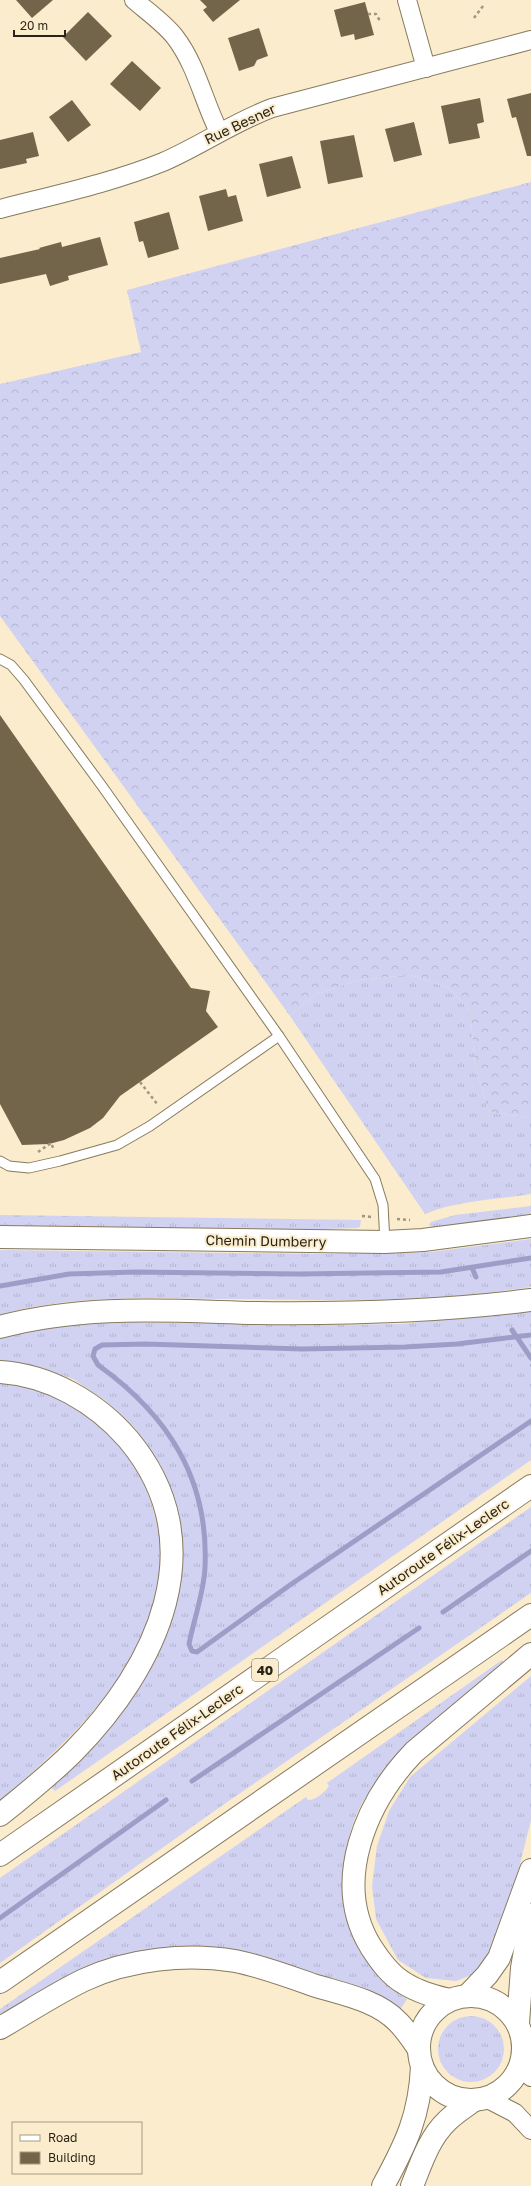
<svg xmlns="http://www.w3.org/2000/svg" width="531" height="2186" viewBox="0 0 531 2186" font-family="'Golos Text',sans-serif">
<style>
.grass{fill:url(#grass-tufts)}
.forest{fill:url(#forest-crowns)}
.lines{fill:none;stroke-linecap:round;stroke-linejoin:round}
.stream{stroke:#9d9ec8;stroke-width:5}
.building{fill:#72654a}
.lane-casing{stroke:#877a5e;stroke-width:11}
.street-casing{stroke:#877a5e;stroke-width:20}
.secondary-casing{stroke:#877a5e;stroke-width:24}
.highway-casing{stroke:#877a5e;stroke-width:24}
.path{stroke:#a0967f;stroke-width:2.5;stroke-dasharray:3 3;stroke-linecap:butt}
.lane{stroke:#fff;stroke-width:9}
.street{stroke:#fff;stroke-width:18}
.secondary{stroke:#fff;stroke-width:22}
.highway{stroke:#fff;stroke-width:22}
.labels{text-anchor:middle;stroke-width:4;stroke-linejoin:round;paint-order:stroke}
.shield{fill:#faeccc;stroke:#68604e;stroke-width:1}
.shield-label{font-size:13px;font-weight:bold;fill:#292418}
.street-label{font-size:14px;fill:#292418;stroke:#faeccc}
</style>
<defs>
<pattern id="grass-tufts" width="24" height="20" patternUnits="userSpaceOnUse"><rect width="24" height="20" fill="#d1d2f2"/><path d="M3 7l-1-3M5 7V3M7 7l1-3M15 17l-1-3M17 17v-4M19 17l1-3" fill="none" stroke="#b3b4cf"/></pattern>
<pattern id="forest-crowns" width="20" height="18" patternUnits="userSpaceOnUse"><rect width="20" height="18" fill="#d1d2f2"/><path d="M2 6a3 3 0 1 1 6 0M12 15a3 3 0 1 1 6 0" fill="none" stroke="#b3b4cf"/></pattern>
</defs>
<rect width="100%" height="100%" fill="#faeccc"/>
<g class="grass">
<path d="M 410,975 L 449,988 L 470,1010 L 475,1066 L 489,1112 L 531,1118 L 531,1194 C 495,1200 458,1200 425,1214 L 290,1016 L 315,995 L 358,980 Z"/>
<polygon points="531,1206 531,1214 463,1225 432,1227 429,1225 431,1222 455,1215"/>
<polygon points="0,1215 361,1220 360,1227 356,1228 293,1230 28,1226 0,1225"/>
<path d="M 531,1239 L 531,1287 C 496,1292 461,1298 426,1299 C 356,1302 286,1299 217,1299 C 149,1298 66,1295 0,1315 L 0,1250 L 326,1254 L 431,1252 Z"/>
<polygon points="531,1310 531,1460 55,1791 50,1786 158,1650 173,1615 180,1575 182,1532 175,1498 160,1464 134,1427 105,1400 73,1379 39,1367 0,1360 0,1337 78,1323 128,1322 330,1325 402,1324"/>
<path d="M 0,1382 C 13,1384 29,1385 42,1390 C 143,1426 188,1543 143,1639 C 138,1648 132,1656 127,1665 C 92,1721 48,1758 0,1802 Z"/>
<polygon points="531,1507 531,1593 220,1807 0,1963 0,1878"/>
<path d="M 502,1660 L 505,1664 C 482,1684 459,1703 436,1723 C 389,1762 353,1795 345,1859 C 342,1883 343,1905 351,1927 C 362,1957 379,1983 407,1999 L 400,2010 L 198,1948 L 0,2017 L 0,2009 L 306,1797 L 308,1800 C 316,1800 325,1792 329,1786 L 327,1783 Z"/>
<polygon points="531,1676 531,1820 503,1932 492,1955 474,1974 456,1981 426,1978 398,1960 376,1919 372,1886 377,1846 389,1811 410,1777"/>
<circle cx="471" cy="2049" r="33"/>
</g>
<polygon class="forest" points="531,182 531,1118 489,1112 475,1066 470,1010 449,988 410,975 358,980 315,995 290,1016 0,616 0,384 141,352 127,290"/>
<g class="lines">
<g class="stream">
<polyline points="472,1268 476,1277"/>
<polyline points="0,1286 69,1274 135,1272 299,1274 441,1272 531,1258"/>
<polyline points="512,1330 531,1358"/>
<path d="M 531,1335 L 457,1344 L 405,1347 L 302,1349 L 145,1344 L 102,1345 L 95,1349 L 93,1356 L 98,1365 C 168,1415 209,1479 205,1567 C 204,1593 194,1618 189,1644 L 192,1651 L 197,1652 L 290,1585 L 531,1421"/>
<polyline points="443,1612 531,1551"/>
<polyline points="192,1781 419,1628"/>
<polyline points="0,1918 166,1800"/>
</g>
</g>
<g class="building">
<polygon points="16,0 53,0 32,18"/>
<polygon points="200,0 240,0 213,22 203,10 207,7"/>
<polygon points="365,2 374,35 355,40 354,34 341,37 334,10"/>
<polygon points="88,12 112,36 86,61 63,37"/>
<polygon points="259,28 268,56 257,60 254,66 239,71 228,38"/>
<polygon points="132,61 161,88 140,111 110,84"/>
<polygon points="531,93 531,156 527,156 516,117 512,118 507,99"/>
<polygon points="480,98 484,122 477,124 480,138 449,144 441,106"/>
<polygon points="72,100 91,125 68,142 49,117"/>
<polygon points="414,122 422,155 394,162 385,129"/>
<polygon points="33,132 39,156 26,159 27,163 0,169 0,140"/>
<polygon points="354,135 363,177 328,184 320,141"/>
<polygon points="292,156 301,188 267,197 259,164"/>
<polygon points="226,189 228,197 236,195 243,221 208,231 199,196"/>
<polygon points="169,212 179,249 148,258 143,241 139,242 134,222"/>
<polygon points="100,237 108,265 68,276 69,280 50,286 46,274 0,284 0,258 40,249 39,248 61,242 62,247"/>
<polygon points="0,715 191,988 210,991 206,1011 218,1027 120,1096 103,1118 90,1128 64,1140 49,1144 22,1145 0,1104"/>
</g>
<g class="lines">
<g class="lane-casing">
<g id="lane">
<polyline points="0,659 11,665 24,680 102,786 279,1036"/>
<polyline points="0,1161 9,1166 29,1168 60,1161 117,1145 150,1126 279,1036 375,1179 383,1205 385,1242"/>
</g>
</g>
<g class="street-casing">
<g id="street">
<path d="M 134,0 C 148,12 164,23 175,37 C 197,66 203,100 219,132"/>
<polyline points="407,0 426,68"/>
<path d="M 0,209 C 54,195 111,183 163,162 C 200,146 234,122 272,108 L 531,40"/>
<polyline points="523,2056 531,2077"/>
<polyline points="486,2098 515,2113 531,2130"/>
</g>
</g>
<g class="secondary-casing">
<g id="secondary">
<polyline points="0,1237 385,1242 423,1240 531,1226"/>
<polyline points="468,1995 487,1975 499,1958 531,1870"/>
<circle cx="471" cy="2048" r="52"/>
<polyline points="518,2023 522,1968 531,1915"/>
<path d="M 383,2186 C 406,2144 420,2115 422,2066"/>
<path d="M 412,2186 C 421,2164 429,2138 447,2121 C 455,2113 465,2107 474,2100"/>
</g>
</g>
<g class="highway-casing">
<g id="highway">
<path d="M 0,1327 C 84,1304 170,1311 256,1313 C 348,1314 439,1312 531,1300"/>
<path d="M 0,1372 C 49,1375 96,1402 128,1439 C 216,1544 157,1667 73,1752 C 50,1775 25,1795 0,1815"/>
<polyline points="0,1855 531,1486"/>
<polyline points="0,1982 531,1615"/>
<path d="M 449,2000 C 434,1996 418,1992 404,1983 C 390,1975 380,1961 371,1947 C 331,1882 366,1802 414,1752 L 531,1654"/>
<path d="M 0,2028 C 28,2012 55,1994 84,1980 C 129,1959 186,1953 235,1961 C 261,1966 288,1976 313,1985 C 342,1994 377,2000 398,2022 C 406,2030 412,2039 418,2048"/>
</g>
</g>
<g class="path">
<polyline points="368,14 376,14 380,21"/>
<polyline points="474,18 483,6"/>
<polyline points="140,1082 158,1105"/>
<polyline points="38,1152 51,1143 54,1150"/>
<polyline points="362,1216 372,1217"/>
<polyline points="397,1219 410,1220"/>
</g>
<use href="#lane" class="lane"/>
<use href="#street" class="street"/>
<use href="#secondary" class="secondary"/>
<use href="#highway" class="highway"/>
</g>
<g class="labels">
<rect class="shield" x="252" y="1659" width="26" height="22" rx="3"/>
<g class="shield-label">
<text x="265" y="1675">40</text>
</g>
<g class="street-label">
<text transform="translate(240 124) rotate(-25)" y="5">Rue Besner</text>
<text transform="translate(266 1241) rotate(1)" y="5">Chemin Dumberry</text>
<text transform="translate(443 1547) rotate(-35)" y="5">Autoroute Félix-Leclerc</text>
<text transform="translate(177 1732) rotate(-35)" y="5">Autoroute Félix-Leclerc</text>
</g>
</g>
<rect x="12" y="2122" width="130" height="52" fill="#faeccc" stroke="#a69c84"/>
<rect x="20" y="2135" width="20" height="6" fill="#ffffff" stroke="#a69c84"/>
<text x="48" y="2142" font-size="12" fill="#292418">Road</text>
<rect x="20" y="2152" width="20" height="12" fill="#72654a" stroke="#a69c84"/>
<text x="48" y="2162" font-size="12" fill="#292418">Building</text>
<path d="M14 30v6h51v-6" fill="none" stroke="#292418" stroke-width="2"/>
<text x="20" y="30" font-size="12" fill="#292418" stroke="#faeccc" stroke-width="3" paint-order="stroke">20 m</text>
</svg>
